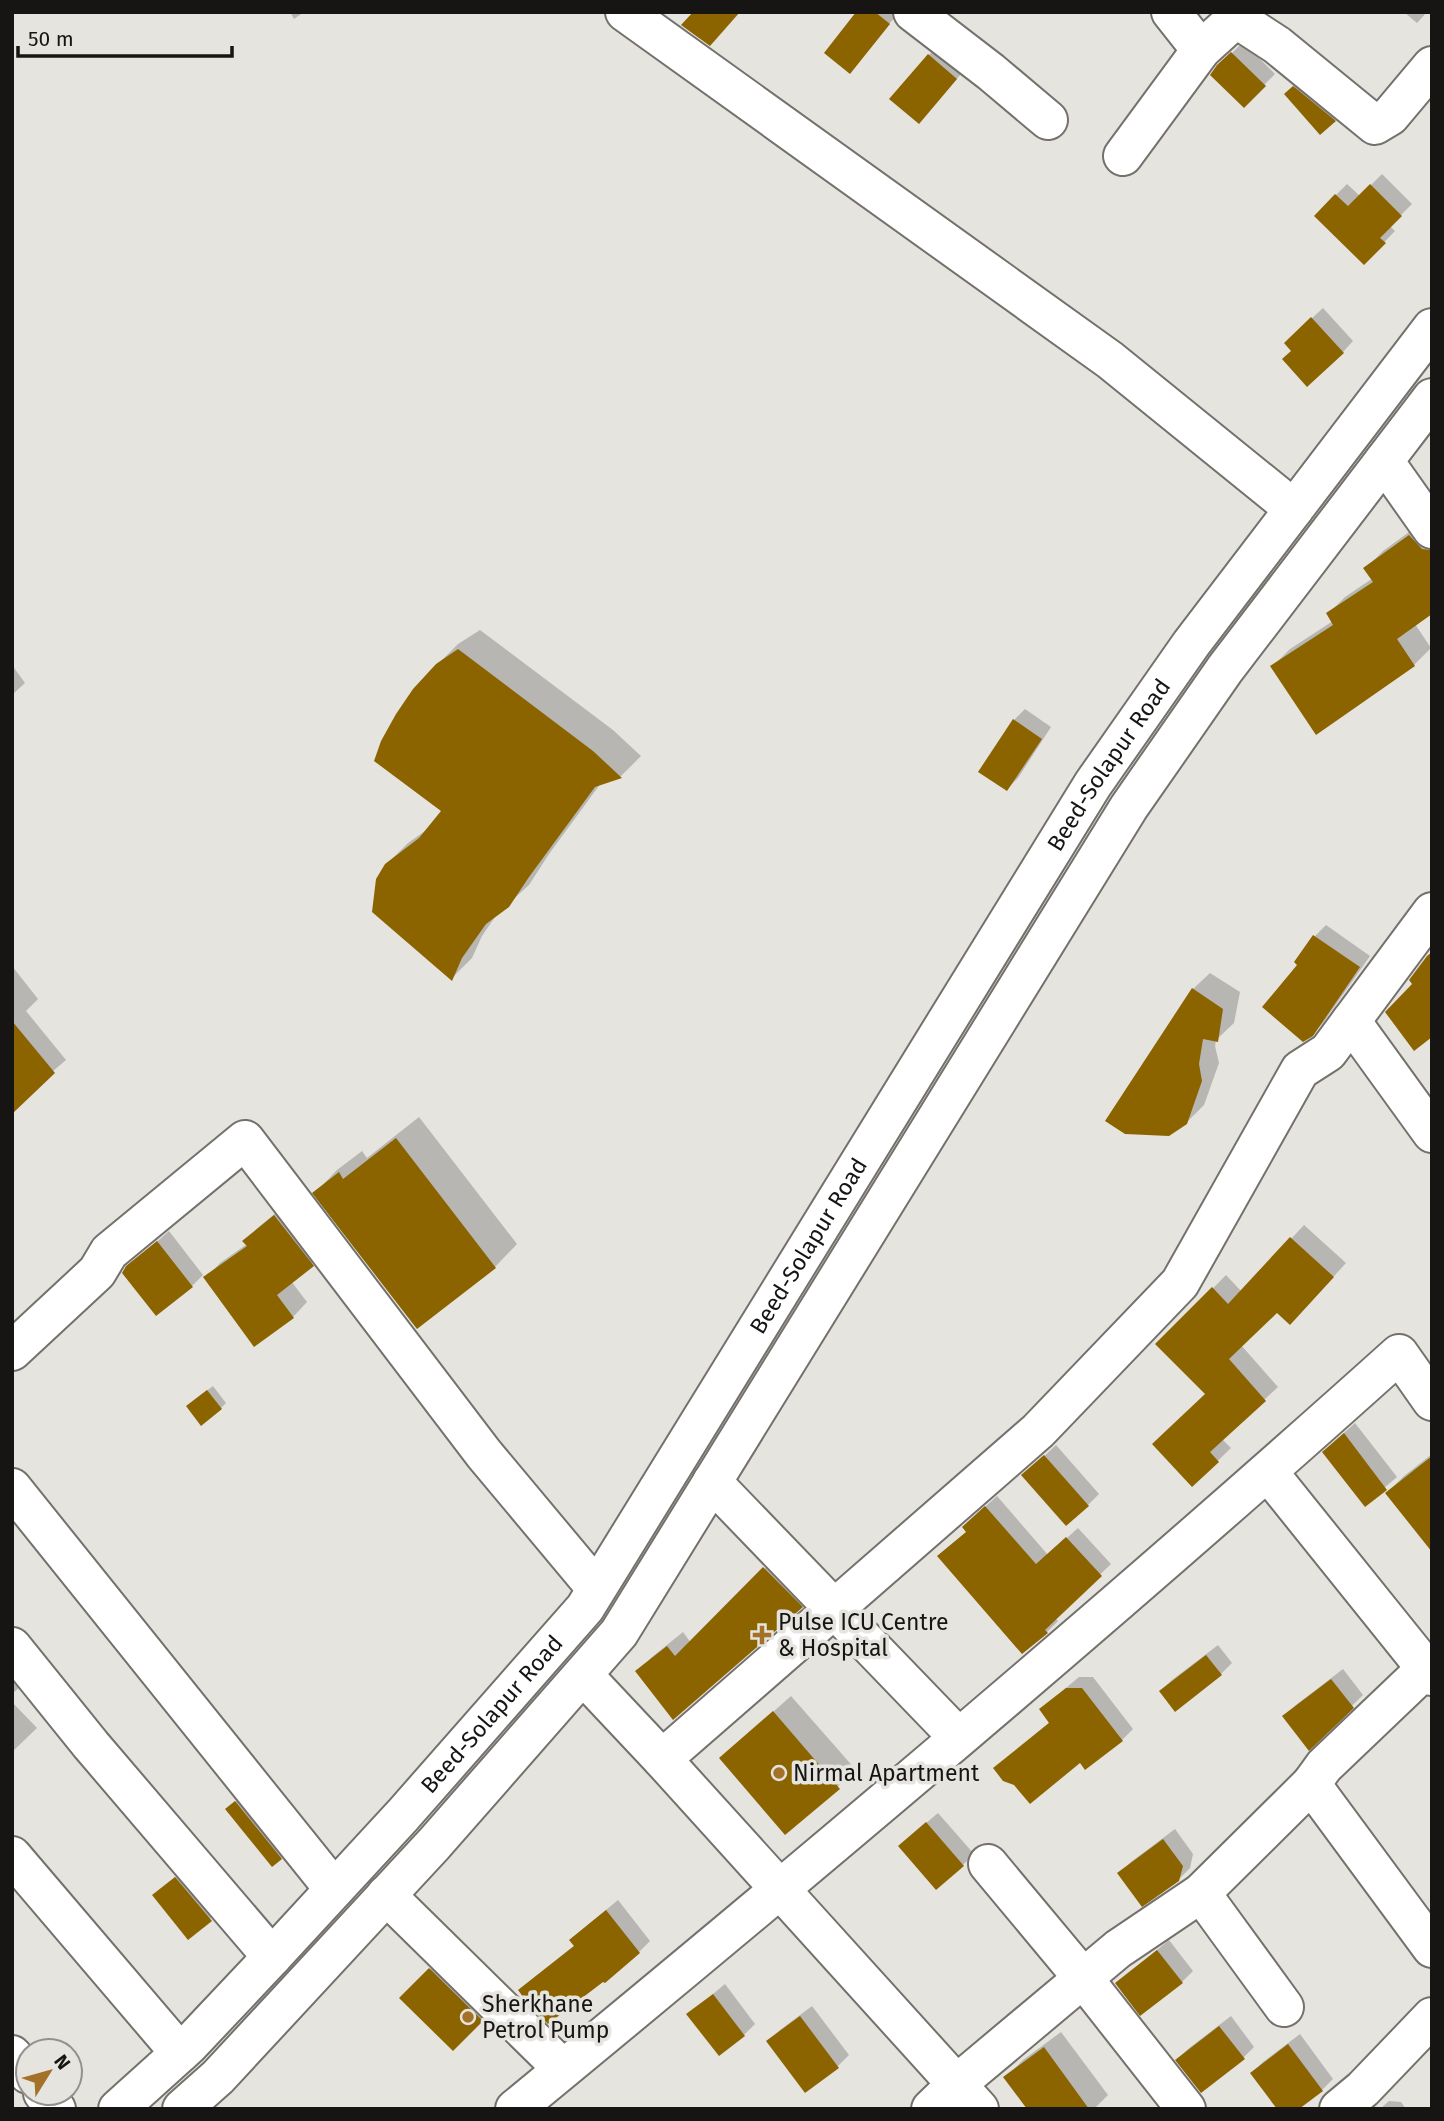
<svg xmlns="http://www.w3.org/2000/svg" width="1444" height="2121" viewBox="0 0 1444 2121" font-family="'Fira Sans',sans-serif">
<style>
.shadow{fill:#0003}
.building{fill:#8b6400}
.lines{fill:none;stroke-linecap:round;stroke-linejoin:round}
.minor-casing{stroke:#74716d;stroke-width:42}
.major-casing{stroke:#74716d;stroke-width:42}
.minor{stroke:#fff;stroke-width:38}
.major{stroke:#fff;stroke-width:38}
.poi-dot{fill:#a37127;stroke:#e6e4df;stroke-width:2.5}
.labels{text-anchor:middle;stroke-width:7;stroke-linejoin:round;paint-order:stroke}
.street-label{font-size:23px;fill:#161513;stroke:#e6e4df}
.poi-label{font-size:23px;fill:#161513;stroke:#e6e4df;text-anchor:start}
</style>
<rect width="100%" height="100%" fill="#e6e4df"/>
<g class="shadow">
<polygon points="290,12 304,12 294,19"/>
<polygon points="858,12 899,12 850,72"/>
<polygon points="1404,12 1427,12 1417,23"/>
<polygon points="1243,42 1275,74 1244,105 1231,54"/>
<polygon points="940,44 967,67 930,110 929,55"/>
<polygon points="1305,76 1346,109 1335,120 1286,94"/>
<polygon points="1382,174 1412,204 1390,226 1395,231 1364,263 1316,215 1347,184 1360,196"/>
<polygon points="1323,308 1353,341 1343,352 1293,350 1297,332"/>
<polygon points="1427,519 1432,524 1432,612 1415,624 1431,648 1414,665 1273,666 1290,649 1333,621 1328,614 1345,597 1373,578 1366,568 1383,551"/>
<polygon points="480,630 613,730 641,756 621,776 601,783 549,854 529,885 497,914 482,936 472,958 452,978 386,865 408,843 432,826 443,811 437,665 458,644"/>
<polygon points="12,665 25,683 12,695"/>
<polygon points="1025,709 1051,727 1018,778 1007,789 1014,720"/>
<polygon points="1326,925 1370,956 1323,1023 1311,1035 1299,964 1296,962 1315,936"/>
<polygon points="12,966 38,999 26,1011 66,1060 12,1106"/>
<polygon points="1210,973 1240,992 1234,1023 1216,1040 1215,1046 1219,1063 1204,1105 1186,1123 1193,989"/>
<polygon points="419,1117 517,1244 495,1267 315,1193 337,1170 362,1151 367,1158"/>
<polygon points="289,1202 327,1251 291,1281 307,1302 293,1317 206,1278 220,1263 247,1244 244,1241 259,1227"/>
<polygon points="1304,1225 1346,1263 1303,1310 1277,1311 1241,1345 1278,1387 1222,1439 1231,1448 1193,1485 1207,1393 1158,1344 1226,1275 1242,1292"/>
<polygon points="169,1231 203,1275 192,1286 134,1262"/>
<polygon points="213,1386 226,1403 221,1408 193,1401"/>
<polygon points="1355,1423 1397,1477 1365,1504 1335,1441"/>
<polygon points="1056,1445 1099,1494 1088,1505 1035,1465"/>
<polygon points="1432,1454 1432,1528 1387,1493 1404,1476"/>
<polygon points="997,1496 1048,1555 1078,1528 1111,1564 1055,1618 1058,1621 1047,1632 1022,1652 968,1531 975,1516"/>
<polygon points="780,1553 816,1591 801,1606 637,1672 652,1657 683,1632 691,1643"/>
<polygon points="1218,1645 1232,1663 1221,1674 1161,1691 1172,1680"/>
<polygon points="12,1658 29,1679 12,1694"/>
<polygon points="1343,1669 1363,1695 1309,1748 1285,1716 1296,1705"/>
<polygon points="1079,1677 1093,1677 1133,1729 1122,1740 1080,1760 1015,1784 995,1768 1051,1721 1041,1709"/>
<polygon points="791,1696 856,1770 786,1833 721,1758"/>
<polygon points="12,1699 14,1701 12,1702 37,1728 12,1752"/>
<polygon points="239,1798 292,1847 281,1858 228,1809"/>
<polygon points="938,1813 974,1854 963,1865 912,1835"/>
<polygon points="1175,1829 1193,1854 1190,1868 1178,1880 1120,1873 1131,1862"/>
<polygon points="187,1867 222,1908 188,1938 154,1895"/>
<polygon points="618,1900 650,1941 639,1952 605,1980 531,1980 575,1945 583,1929"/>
<polygon points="1169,1940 1193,1971 1182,1982 1117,1983"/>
<polygon points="447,1952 498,2003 453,2049 402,1998"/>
<polygon points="725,1984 755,2024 744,2035 689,2014"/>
<polygon points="812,2006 849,2055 838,2066 806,2091 768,2041 780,2030"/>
<polygon points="1231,2016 1254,2047 1243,2058 1177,2060 1188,2049"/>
<polygon points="1061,2032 1108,2095 1094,2109 1029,2109 1006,2077 1023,2060"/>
<polygon points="1300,2034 1333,2079 1322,2090 1296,2109 1252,2073 1263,2062"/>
<polygon points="1389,2101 1401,2102 1406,2109 1380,2109"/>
</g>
<g class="building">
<polygon points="693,12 740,12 710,46 681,25"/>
<polygon points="856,12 875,12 890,24 850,74 824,53"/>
<polygon points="1231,52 1266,86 1244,108 1210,75 1217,65"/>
<polygon points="928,54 957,79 919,124 889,99"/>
<polygon points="1293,86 1336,121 1320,135 1284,94"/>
<polygon points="1370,184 1402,216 1380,238 1386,243 1364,265 1314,216 1335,194 1348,206"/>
<polygon points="1311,317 1344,353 1307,387 1282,359 1291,351 1284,343"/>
<polygon points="1409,535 1422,549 1430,550 1432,553 1432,614 1397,639 1415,666 1316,735 1270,666 1333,625 1326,613 1373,582 1363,568"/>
<polygon points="458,649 593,751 622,778 595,787 529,877 509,907 486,924 462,958 452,981 372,912 376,879 385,864 419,838 441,811 374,761 381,741 396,714 413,689 436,664"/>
<polygon points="1013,719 1042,739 1007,791 978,772"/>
<polygon points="1313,935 1360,967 1313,1036 1303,1042 1262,1007 1297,965 1294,962"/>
<polygon points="1432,952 1432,1037 1414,1051 1385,1012 1412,984 1409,980 1427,956"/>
<polygon points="1192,988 1223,1009 1218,1042 1203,1039 1199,1064 1202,1081 1187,1124 1169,1136 1125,1134 1105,1121"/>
<polygon points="12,1021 55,1073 12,1114"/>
<polygon points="396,1138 496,1268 417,1329 312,1193 339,1172 343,1179"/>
<polygon points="274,1215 314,1266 277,1295 294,1318 254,1347 203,1277 247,1246 242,1241"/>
<polygon points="1290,1237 1334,1277 1290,1325 1277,1313 1229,1359 1266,1401 1210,1452 1219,1462 1192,1487 1152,1444 1205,1394 1155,1344 1212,1287 1228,1304"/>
<polygon points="157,1241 193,1287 156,1316 122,1273 126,1266"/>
<polygon points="207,1390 222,1409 201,1426 186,1406"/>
<polygon points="1344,1433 1387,1490 1365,1507 1322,1452"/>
<polygon points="1044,1455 1089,1506 1066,1526 1021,1475"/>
<polygon points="1432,1456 1432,1552 1385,1493"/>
<polygon points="985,1506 1036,1564 1066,1537 1102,1576 1045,1630 1048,1633 1022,1654 937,1556 966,1532 962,1527"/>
<polygon points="763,1567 803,1607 673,1720 635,1671 667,1646 675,1656"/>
<polygon points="1206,1655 1222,1675 1175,1712 1159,1691"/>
<polygon points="1331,1679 1354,1708 1309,1751 1282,1716"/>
<polygon points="1066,1688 1082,1688 1123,1741 1085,1770 1080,1763 1030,1804 1014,1785 1003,1781 993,1768 1049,1723 1039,1709"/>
<polygon points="773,1711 840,1789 785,1835 719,1758"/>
<polygon points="235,1801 282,1859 272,1867 225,1809"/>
<polygon points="926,1822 964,1866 936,1890 898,1846"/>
<polygon points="1163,1839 1183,1866 1179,1881 1142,1907 1117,1873"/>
<polygon points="175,1877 212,1921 188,1940 152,1895"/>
<polygon points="606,1910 640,1953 605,1983 603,1982 548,2024 529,2005 518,1990 574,1946 569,1940"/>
<polygon points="1157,1950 1183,1983 1140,2016 1115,1983"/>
<polygon points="429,1968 483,2021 453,2051 399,1998"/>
<polygon points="713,1994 745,2036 719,2056 686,2014"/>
<polygon points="800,2016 839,2068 805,2093 766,2041"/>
<polygon points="1219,2026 1245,2059 1201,2093 1175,2060"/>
<polygon points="1288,2044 1323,2091 1299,2109 1277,2109 1250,2073"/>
<polygon points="1044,2047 1089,2109 1027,2109 1003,2077"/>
</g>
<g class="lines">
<g class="minor-casing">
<g id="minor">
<polyline points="625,12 1110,360 1294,509"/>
<polyline points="913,12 991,72 1048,120"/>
<polyline points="1171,12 1201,50"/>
<polyline points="1237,19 1277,45 1375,125 1390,116 1432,66"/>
<polyline points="1123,156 1201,50 1243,12"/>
<polyline points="1384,461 1432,529"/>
<polyline points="1351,1021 1432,1133"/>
<polyline points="12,1351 97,1272 109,1252 245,1140 484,1454 596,1588"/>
<polyline points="1268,1472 1432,1676"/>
<polyline points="712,1482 958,1737"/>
<polyline points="12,1488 334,1889"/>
<polyline points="12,1647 91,1745 272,1957"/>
<polyline points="583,1675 662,1759 979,2109"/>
<polyline points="662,1759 1038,1431 1180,1283 1300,1070 1328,1052 1432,912"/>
<polyline points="1311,1784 1432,1948"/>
<polyline points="12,1856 180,2053"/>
<polyline points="988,1864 1083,1978 1186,2109"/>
<polyline points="1201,1893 1284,2007"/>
<polyline points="386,1895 563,2069"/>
<polyline points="12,2055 28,2074"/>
<polyline points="43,2093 56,2109"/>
<path d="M 515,2109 C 814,1863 1111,1613 1399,1354 L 1432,1401"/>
<polyline points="931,2109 958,2083 1118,1949 1201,1893 1311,1784 1324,1766 1432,1663"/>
<polyline points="1339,2109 1363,2089 1432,2017"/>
</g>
</g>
<g class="major-casing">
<g id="major">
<path id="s1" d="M 118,2109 L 188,2046 L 272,1957 L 403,1815 L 585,1608 L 1093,784 L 1191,644 L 1432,328"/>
<polyline points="182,2109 218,2077 434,1844 619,1633 1129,807 1225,669 1432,398"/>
</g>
</g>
<use href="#minor" class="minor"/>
<use href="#major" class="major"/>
</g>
<g class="poi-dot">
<path d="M758.5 1624.5h7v7h7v7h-7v7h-7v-7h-7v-7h7z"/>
<circle cx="779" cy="1773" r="7"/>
<circle cx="468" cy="2017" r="7"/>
</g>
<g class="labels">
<g class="street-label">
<text dy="8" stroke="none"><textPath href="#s1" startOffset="1678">Beed-Solapur Road</textPath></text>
<text dy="8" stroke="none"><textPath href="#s1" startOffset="1111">Beed-Solapur Road</textPath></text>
<text dy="8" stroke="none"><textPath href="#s1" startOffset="544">Beed-Solapur Road</textPath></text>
</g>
<g class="poi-label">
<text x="778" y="1630">Pulse ICU Centre<tspan x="778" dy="26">&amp; Hospital</tspan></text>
<text x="793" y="1781">Nirmal Apartment</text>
<text x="482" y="2012">Sherkhane<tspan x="482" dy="26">Petrol Pump</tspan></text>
</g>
</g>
<rect width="1444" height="2121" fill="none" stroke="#161513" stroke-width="28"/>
<g transform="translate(49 2072) rotate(53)"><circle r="33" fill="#e6e4df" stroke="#93918d" stroke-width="2"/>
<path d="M0-5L12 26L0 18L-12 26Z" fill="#a37127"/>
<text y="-10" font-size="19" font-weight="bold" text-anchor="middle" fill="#161513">N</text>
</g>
<path d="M18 46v10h214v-10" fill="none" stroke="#161513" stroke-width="3.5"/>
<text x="28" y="46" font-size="21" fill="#161513" stroke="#e6e4df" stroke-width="5" paint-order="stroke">50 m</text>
</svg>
